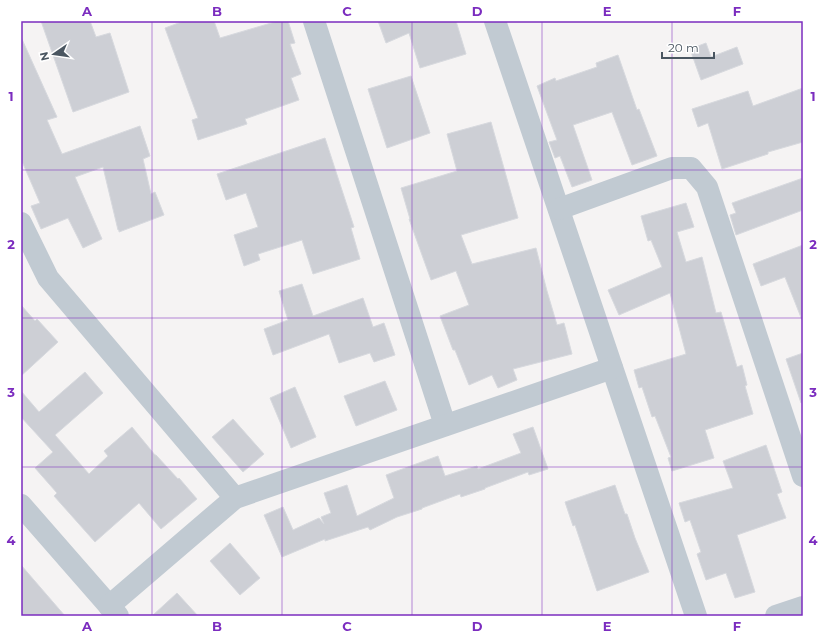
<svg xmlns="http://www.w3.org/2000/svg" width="824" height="637" viewBox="0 0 824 637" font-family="Montserrat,sans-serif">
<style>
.building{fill:#cdcfd5;stroke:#d7d9de}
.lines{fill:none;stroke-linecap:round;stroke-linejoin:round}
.minor{stroke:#c1cad2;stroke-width:22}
.grid{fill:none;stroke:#7b2cbf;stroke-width:1;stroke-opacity:0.55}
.neatline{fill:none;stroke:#7b2cbf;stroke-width:1.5}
.grid-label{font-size:13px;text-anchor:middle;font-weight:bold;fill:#7b2cbf}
</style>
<rect width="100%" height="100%" fill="#f5f3f3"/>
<g class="building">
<polygon points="41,21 90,21 96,37 110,33 129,92 73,112"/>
<polygon points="184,21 214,21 220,38 278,21 288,21 295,43 290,44 301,74 291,78 299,100 245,119 247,124 198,140 192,120 198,118 165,28"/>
<polygon points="378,21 456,21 466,54 420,68 409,33 386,43"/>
<polygon points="21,37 57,117 47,120 62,154 140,126 150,156 143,159 151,194 155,192 164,215 119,232 119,230 118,230 103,167 75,177 102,239 83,248 68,218 41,229 31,206 40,203 21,159"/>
<polygon points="706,43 711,57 737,47 743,64 701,80 690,49"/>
<polygon points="618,55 637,110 639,109 657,156 632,165 612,112 573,125 592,180 572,187 560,156 555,158 549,142 557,140 537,86 555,78 556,81 597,67 596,63"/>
<polygon points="411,76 430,133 387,148 368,89"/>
<polygon points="803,88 803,142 768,152 768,154 722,169 708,123 698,127 692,109 748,91 753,106"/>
<polygon points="491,122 518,218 461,235 472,264 536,248 547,291 557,325 564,323 572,354 513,369 517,380 498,388 492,375 469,385 455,350 453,350 440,316 469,305 456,271 431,280 409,219 410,219 401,188 457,171 447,134"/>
<polygon points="325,138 354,227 351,228 360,259 313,274 302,240 258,254 260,260 244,266 234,235 258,227 246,193 226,200 217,174"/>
<polygon points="803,178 803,210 736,235 730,215 736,213 732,203"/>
<polygon points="686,203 694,227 677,232 686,262 702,257 716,313 721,312 737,367 742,365 747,385 745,386 753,414 705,430 714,458 672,471 668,458 671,457 655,416 652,417 642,387 639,388 634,370 686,354 670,293 619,315 608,290 662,267 651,240 648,241 641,216"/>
<polygon points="803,245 803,320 802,320 785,277 761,286 753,264"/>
<polygon points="302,284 313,316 363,298 373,327 384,323 395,355 374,362 370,353 339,363 329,334 273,355 264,329 288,320 279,291"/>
<polygon points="21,305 35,321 37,319 58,342 21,376"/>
<polygon points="803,353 803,402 801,403 786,359"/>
<polygon points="85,372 103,393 55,435 89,474 108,456 104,451 132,427 155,455 156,455 178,479 179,478 197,499 161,529 139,503 95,542 54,496 57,493 35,468 53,452 21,417 21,391 39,412"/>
<polygon points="385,381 397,410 356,426 344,396"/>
<polygon points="295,387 316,437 291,448 270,398"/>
<polygon points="233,419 264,454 243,472 212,437"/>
<polygon points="533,427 548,469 529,475 528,472 485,488 485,489 461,497 460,494 422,508 422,509 397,517 370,530 368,527 325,541 325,539 282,557 264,515 283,507 293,530 319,518 324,524 321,517 331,513 324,493 347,485 357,516 394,498 386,475 438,456 445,476 477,466 478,469 521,453 513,434"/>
<polygon points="766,445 782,492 777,494 786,518 737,535 755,592 735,598 726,573 706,580 697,554 701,552 690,520 685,522 679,503 733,488 723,461"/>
<polygon points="615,485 625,514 627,514 635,538 649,572 597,591 575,525 573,526 565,502"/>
<polygon points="230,543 260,578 240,595 210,561"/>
<polygon points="21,565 59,609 65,616 21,616"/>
<polygon points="177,593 198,616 152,616"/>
</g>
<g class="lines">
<g class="minor">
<polyline points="314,21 445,425"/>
<polyline points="495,21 696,616"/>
<polyline points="559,209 672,168 691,168 707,187 803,476"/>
<polyline points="21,223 48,278 235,498"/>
<polyline points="21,505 118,616"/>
<polyline points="109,606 235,498 612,368"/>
<polyline points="776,616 803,607"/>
</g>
</g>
<path class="grid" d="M 152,21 L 152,616M 282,21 L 282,616M 412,21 L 412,616M 542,21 L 542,616M 672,21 L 672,616M 21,170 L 803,170M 21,318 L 803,318M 21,467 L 803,467"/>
<rect width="824" height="637" fill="none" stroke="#ffffff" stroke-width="44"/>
<g transform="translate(54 54) rotate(257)" stroke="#ffffff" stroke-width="3" paint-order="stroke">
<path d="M0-3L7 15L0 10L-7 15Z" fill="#4a5661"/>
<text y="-6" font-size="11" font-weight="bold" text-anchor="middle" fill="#4a5661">N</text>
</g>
<path d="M662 52v6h52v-6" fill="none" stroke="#4a5661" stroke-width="2"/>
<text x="668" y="52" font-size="12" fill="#4a5661" stroke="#ffffff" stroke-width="3" paint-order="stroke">20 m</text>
<rect x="22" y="22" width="780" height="593" class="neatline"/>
<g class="grid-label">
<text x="87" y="16">A</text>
<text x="217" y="16">B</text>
<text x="347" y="16">C</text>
<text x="477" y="16">D</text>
<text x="607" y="16">E</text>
<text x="737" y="16">F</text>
<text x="11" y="101">1</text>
<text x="813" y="101">1</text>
<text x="11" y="249">2</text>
<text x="813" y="249">2</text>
<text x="11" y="397">3</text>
<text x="813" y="397">3</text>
<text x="11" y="545">4</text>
<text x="813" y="545">4</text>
<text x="87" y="631">A</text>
<text x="217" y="631">B</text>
<text x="347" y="631">C</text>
<text x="477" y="631">D</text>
<text x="607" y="631">E</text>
<text x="737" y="631">F</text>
</g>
</svg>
